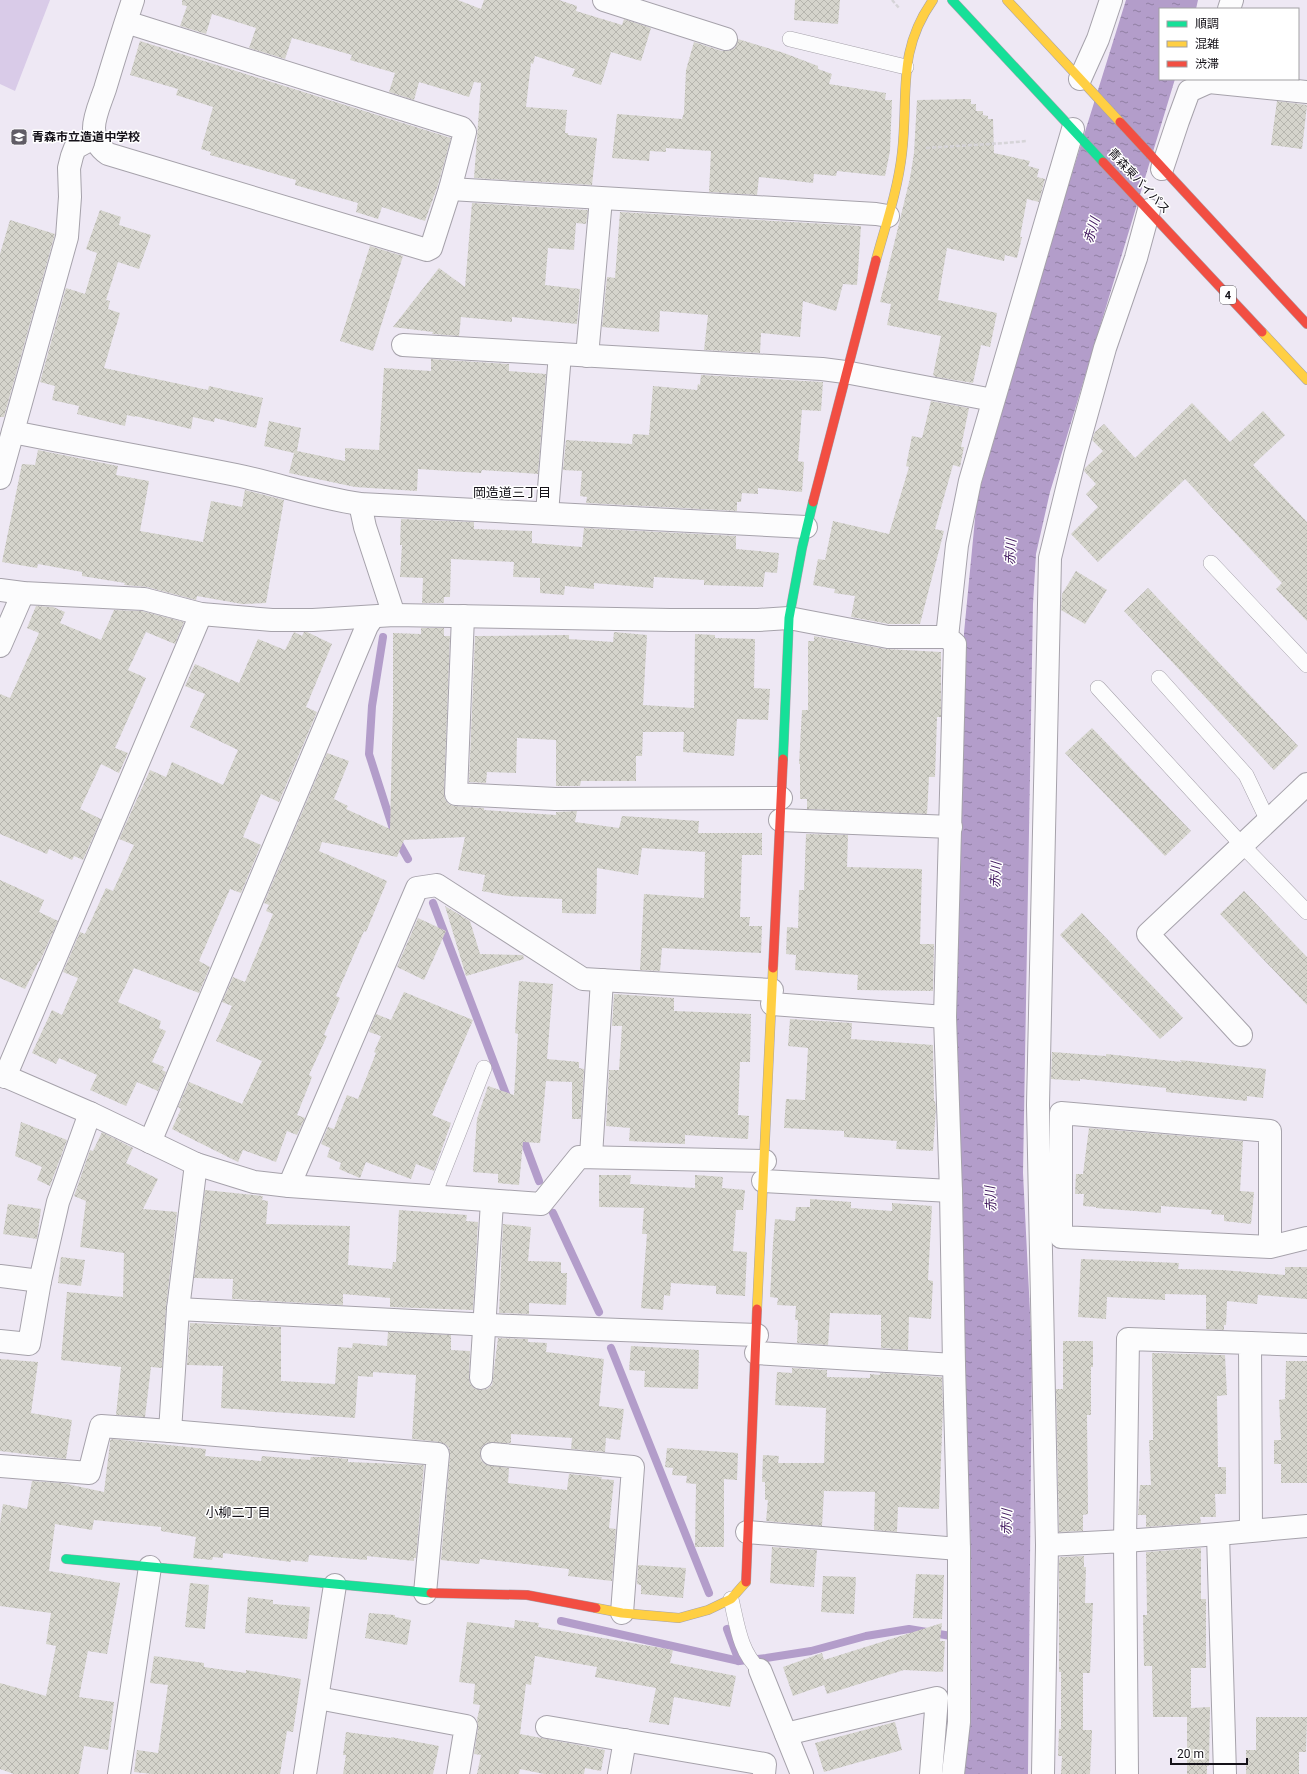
<svg xmlns="http://www.w3.org/2000/svg" width="1307" height="1774" viewBox="0 0 1307 1774" font-family="Roboto,'Noto Sans JP',sans-serif">
<style>
.pitch{fill:#d9cbe8}
.water{fill:url(#water-ripples)}
.lines{fill:none;stroke-linecap:round;stroke-linejoin:round}
.stream{stroke:#b39dca;stroke-width:8}
.building{fill:url(#building-cross-hatch)}
.lane-casing{stroke:#a6a2ab;stroke-width:16}
.street-casing{stroke:#a6a2ab;stroke-width:24}
.fast-casing{stroke:#a6a2ab;stroke-width:10}
.slow-casing{stroke:#a6a2ab;stroke-width:10}
.jam-casing{stroke:#a6a2ab;stroke-width:10}
.path{stroke:#d6d4d8;stroke-width:2.5;stroke-dasharray:4 2;stroke-linecap:butt}
.lane{stroke:#fcfcfd;stroke-width:15}
.street{stroke:#fcfcfd;stroke-width:22}
.fast{stroke:#16e098;stroke-width:9}
.slow{stroke:#ffcf43;stroke-width:9}
.jam{stroke:#f24e42;stroke-width:9}
.labels{text-anchor:middle;stroke-width:3;stroke-linejoin:round;paint-order:stroke}
.shield{fill:#fff;stroke:#5a585d;stroke-width:1}
.shield-label{font-size:11px;font-weight:bold;fill:#141118}
.poi-label{font-size:12px;font-weight:bold;fill:#141118;stroke:#fff;text-anchor:start}
.street-label{font-size:12px;fill:#141118;stroke:#fff}
.water-label{font-size:13px;font-style:italic;fill:#3f165d;stroke:#fff}
.neighbourhood-label{font-size:13px;fill:#141118;stroke:#fff}
</style>
<defs>
<pattern id="water-ripples" width="26" height="14" patternUnits="userSpaceOnUse"><rect width="26" height="14" fill="#b39dca"/><path d="M2 4q2-2 4 0t4 0M15 11q2-2 4 0t4 0" fill="none" stroke="#907fa3"/></pattern>
<pattern id="building-cross-hatch" width="8" height="8" patternUnits="userSpaceOnUse"><rect width="8" height="8" fill="#d5d4cc"/><path d="M0 0l8 8M0 8l8-8" fill="none" stroke="#b6b5ae"/></pattern>
</defs>
<rect width="100%" height="100%" fill="#eee8f4"/>
<polygon class="pitch" points="0,0 50,0 15,91 0,84"/>
<polygon class="water" points="1126,0 1198,0 1196,9 1160,9 1160,79 1175,79 1050,492 1036,554 1033,604 1023,1173 1032,1352 1028,1774 963,1774 968,1513 964,1306 956,1008 964,633 977,498 1065,196"/>
<g class="lines">
<g class="stream">
<polyline points="383,637 372,706 369,754 396,838 408,859"/>
<polyline points="433,903 509,1102"/>
<polyline points="521,1133 539,1181"/>
<polyline points="553,1213 599,1312"/>
<polyline points="611,1348 709,1593"/>
<polyline points="561,1621 739,1661 766,1658 811,1651 866,1636 909,1629 951,1636"/>
<polyline points="727,1629 739,1661"/>
</g>
</g>
<g class="building">
<polygon points="182,0 458,0 481,9 484,0 559,0 577,6 576,11 622,25 624,19 651,28 641,61 611,52 601,85 572,76 575,69 535,56 533,64 531,63 526,107 567,110 565,133 568,133 568,135 597,138 592,185 474,178 481,83 474,82 469,97 419,82 414,100 389,92 395,73 350,60 352,55 292,38 285,59 249,48 256,28 212,14 206,34 180,26 187,6 182,5"/>
<polygon points="795,0 840,0 838,24 794,20"/>
<polygon points="738,39 784,53 818,66 818,69 832,74 829,84 886,93 885,100 892,100 890,151 885,176 837,171 836,176 814,174 813,183 759,177 757,195 709,192 711,151 666,148 666,152 650,151 649,161 612,158 617,114 682,119 684,113 686,70 694,42 722,51 728,51 735,48"/>
<polygon points="140,41 451,138 438,185 425,221 382,207 378,219 356,212 358,203 295,185 296,180 210,155 211,152 201,149 213,107 176,95 178,89 130,75"/>
<polygon points="971,99 971,104 976,104 976,111 983,111 983,115 988,116 988,119 993,119 994,153 1030,161 1028,166 1039,169 1037,177 1045,179 1039,202 1027,199 1020,237 1022,237 1017,258 1005,255 1004,261 947,248 938,300 997,313 990,347 981,345 973,383 936,377 933,375 941,336 887,325 891,304 880,302 910,178 914,153 917,100"/>
<polygon points="1277,101 1307,105 1302,149 1271,145"/>
<polygon points="472,203 588,210 586,224 576,223 574,250 548,248 545,285 580,289 577,324 512,317 512,322 461,317 459,336 432,334 433,332 393,327 439,268 465,287"/>
<polygon points="100,210 121,217 119,225 151,235 139,269 118,262 106,300 110,301 108,309 120,313 104,368 208,390 209,386 263,398 256,428 215,418 214,422 193,417 191,429 135,416 135,417 127,415 125,426 77,414 79,406 52,400 55,386 40,382 66,288 85,294 97,253 86,249"/>
<polygon points="620,212 861,226 857,285 843,284 836,311 803,301 800,337 761,333 760,353 704,350 708,315 660,311 659,332 602,327 607,277 615,278"/>
<polygon points="10,220 55,234 4,417 0,417 0,254"/>
<polygon points="370,246 403,256 373,351 340,341"/>
<polygon points="431,359 508,364 509,364 509,371 546,374 538,474 482,470 481,473 418,469 417,491 355,487 289,473 294,453 264,446 269,421 301,428 297,451 345,461 345,448 379,450 384,368 431,371"/>
<polygon points="701,375 823,382 821,411 802,410 798,461 804,462 802,492 758,488 758,494 742,493 741,502 737,502 737,511 586,503 587,497 580,496 582,471 563,470 566,440 632,444 633,434 649,435 653,386 697,390 698,384 700,385"/>
<polygon points="931,401 969,408 961,447 964,447 960,467 953,465 935,529 944,531 920,624 889,624 851,617 855,596 834,593 835,589 813,585 818,559 825,560 833,521 889,534 909,467 906,466 912,436 922,438"/>
<polygon points="1192,403 1230,442 1263,411 1285,435 1253,465 1307,522 1307,621 1276,589 1282,583 1185,479 1098,562 1071,534 1098,507 1086,494 1096,484 1084,471 1085,468 1103,451 1092,440 1095,432 1104,424 1135,458"/>
<polygon points="38,450 118,466 116,475 149,481 140,531 203,542 211,501 242,507 245,490 284,500 266,603 242,604 197,596 196,600 147,587 124,585 125,583 82,576 82,572 38,564 37,568 2,562 22,464 35,465"/>
<polygon points="401,519 474,522 474,529 532,531 532,543 582,547 584,528 736,536 736,549 779,553 777,573 765,572 763,587 704,585 704,580 654,577 653,588 594,583 594,589 565,586 564,595 540,593 540,578 513,577 514,562 451,559 450,597 444,597 444,603 422,603 423,578 400,577 402,545 400,545"/>
<polygon points="1076,571 1107,590 1085,624 1061,610 1062,594"/>
<polygon points="1148,588 1298,746 1274,770 1124,611"/>
<polygon points="36,606 53,607 65,612 60,623 101,640 114,610 142,611 184,622 175,644 146,632 128,670 146,678 115,748 128,753 119,773 101,764 80,809 101,819 83,860 74,856 72,860 49,849 47,854 0,834 0,694 10,698 39,633 27,628"/>
<polygon points="421,628 444,628 444,636 450,636 444,794 445,799 449,804 455,806 484,808 484,810 556,815 556,812 577,811 575,822 619,828 622,816 699,821 698,833 762,833 762,855 742,855 740,917 750,917 749,926 762,926 761,953 662,948 660,971 640,970 644,894 704,898 705,852 642,848 638,875 597,868 596,914 562,913 562,899 508,896 482,891 485,875 458,870 465,837 404,840 397,857 322,842 319,851 387,881 366,932 364,931 336,996 340,998 324,1035 327,1036 309,1075 312,1077 297,1115 305,1118 297,1135 287,1131 276,1162 243,1150 238,1162 172,1129 181,1109 178,1107 189,1082 242,1104 262,1061 216,1041 232,1006 222,1002 233,977 245,982 273,914 266,911 269,905 264,903 327,753 349,761 334,799 348,806 346,809 390,829 393,707 393,709 393,633 421,634"/>
<polygon points="294,632 302,636 304,632 307,632 332,644 306,707 317,712 279,802 261,794 243,837 261,845 241,893 230,889 199,961 210,967 199,993 134,968 118,1002 161,1021 159,1028 166,1031 152,1062 164,1067 162,1070 166,1072 158,1091 137,1082 126,1106 90,1090 97,1075 59,1058 56,1064 32,1053 52,1010 62,1015 78,978 63,972 80,932 85,934 106,888 113,891 134,845 119,839 150,770 166,777 172,762 223,785 238,750 190,727 205,694 185,686 195,664 239,683 258,639 285,650"/>
<polygon points="614,632 647,635 643,705 694,708 695,634 715,635 715,638 755,639 754,688 770,689 768,720 737,719 734,756 683,752 684,732 643,732 642,756 636,756 636,781 581,781 580,786 556,786 556,740 517,738 516,773 487,772 486,783 469,782 475,636 569,635 569,639 613,642"/>
<polygon points="814,636 886,649 941,652 941,717 937,717 935,777 929,777 927,814 807,809 807,799 800,799 800,764 799,764 802,710 808,710 808,641 814,641"/>
<polygon points="1092,728 1191,831 1165,856 1065,753"/>
<polygon points="806,834 848,835 847,867 922,869 920,944 934,944 933,991 857,990 858,975 795,970 796,955 786,954 787,927 798,928 799,890 804,890"/>
<polygon points="0,880 44,900 39,912 58,921 40,961 39,961 25,989 0,978"/>
<polygon points="1244,891 1307,957 1307,1005 1220,914"/>
<polygon points="445,906 470,921 480,954 523,955 524,959 466,976"/>
<polygon points="1082,913 1183,1018 1160,1039 1060,935"/>
<polygon points="418,918 446,931 424,980 397,967"/>
<polygon points="519,981 553,984 547,1059 579,1062 579,1068 584,1069 581,1119 572,1119 572,1082 546,1081 540,1143 523,1142 519,1185 498,1183 498,1174 473,1172 477,1119 488,1086 514,1095 518,1034 515,1033"/>
<polygon points="404,992 473,1020 432,1115 451,1123 434,1171 416,1164 411,1179 366,1162 360,1178 339,1169 341,1163 327,1157 330,1148 321,1144 328,1127 334,1129 347,1095 358,1099 376,1053 374,1052 381,1036 369,1032 376,1014 391,1020"/>
<polygon points="614,994 674,998 674,1011 751,1014 750,1062 740,1062 738,1115 749,1116 748,1139 685,1135 685,1144 629,1141 630,1128 606,1126 609,1070 619,1070 622,1026 612,1026"/>
<polygon points="790,1019 852,1023 851,1039 933,1045 934,1101 935,1101 936,1108 933,1151 896,1149 897,1141 844,1137 844,1131 784,1128 786,1099 805,1100 808,1048 788,1046"/>
<polygon points="1052,1052 1106,1056 1106,1054 1182,1062 1180,1060 1266,1069 1263,1098 1247,1096 1247,1101 1166,1092 1166,1088 1080,1079 1080,1081 1051,1079"/>
<polygon points="21,1122 67,1140 50,1186 37,1180 42,1167 15,1156"/>
<polygon points="1089,1128 1243,1141 1240,1191 1254,1192 1251,1224 1224,1221 1224,1215 1211,1214 1212,1210 1161,1206 1161,1213 1096,1208 1096,1207 1083,1206 1084,1194 1075,1194 1076,1174 1083,1174"/>
<polygon points="102,1132 133,1148 126,1163 158,1179 143,1209 177,1212 166,1308 162,1368 151,1367 145,1417 116,1415 121,1367 61,1360 67,1292 123,1297 124,1253 80,1247 86,1201 74,1196 90,1150 93,1151"/>
<polygon points="599,1175 631,1175 630,1184 695,1188 695,1175 723,1177 722,1188 745,1190 743,1210 736,1210 733,1251 747,1252 745,1296 716,1294 716,1286 671,1283 670,1296 664,1295 663,1310 641,1308 647,1234 642,1234 644,1208 599,1207"/>
<polygon points="205,1190 263,1196 262,1200 268,1201 266,1224 350,1226 348,1265 392,1269 393,1262 396,1262 399,1210 467,1215 466,1221 478,1222 473,1310 390,1307 390,1298 343,1294 343,1305 232,1299 233,1279 194,1278"/>
<polygon points="810,1199 851,1202 851,1208 892,1211 892,1203 932,1206 928,1280 933,1281 931,1319 909,1317 908,1350 881,1348 881,1315 830,1313 828,1345 797,1343 798,1320 795,1320 796,1306 777,1305 778,1298 770,1297 773,1243 775,1219 795,1221 796,1207 810,1207"/>
<polygon points="8,1204 41,1209 37,1239 3,1234"/>
<polygon points="503,1224 531,1227 528,1261 561,1262 561,1273 567,1273 566,1305 529,1303 529,1314 499,1313"/>
<polygon points="61,1257 85,1260 81,1286 58,1283"/>
<polygon points="1081,1259 1179,1263 1178,1269 1222,1270 1285,1275 1285,1267 1307,1267 1307,1299 1258,1295 1257,1304 1227,1301 1226,1325 1224,1325 1224,1330 1206,1329 1206,1295 1165,1294 1165,1300 1107,1297 1106,1319 1078,1317"/>
<polygon points="190,1323 281,1327 281,1381 335,1384 338,1347 352,1348 353,1343 387,1346 388,1332 451,1335 451,1350 470,1351 469,1377 470,1383 474,1388 480,1390 487,1389 492,1385 498,1338 528,1339 528,1342 547,1343 546,1352 604,1359 599,1406 624,1409 620,1440 606,1438 605,1452 571,1449 572,1438 511,1434 511,1443 487,1443 482,1447 480,1453 481,1460 485,1464 509,1468 508,1483 567,1490 569,1474 602,1477 601,1479 614,1480 609,1528 616,1529 612,1581 568,1576 569,1569 508,1562 480,1559 479,1564 441,1560 450,1455 449,1448 445,1444 439,1442 412,1439 416,1375 373,1372 373,1377 358,1376 355,1418 221,1408 223,1366 187,1365"/>
<polygon points="1063,1341 1093,1341 1093,1367 1091,1367 1091,1415 1087,1415 1088,1514 1083,1515 1083,1531 1059,1532 1056,1389 1063,1389"/>
<polygon points="631,1346 699,1350 698,1389 644,1387 645,1371 629,1370"/>
<polygon points="1152,1353 1225,1355 1227,1395 1217,1396 1218,1467 1226,1467 1226,1494 1215,1494 1216,1517 1200,1517 1201,1523 1146,1527 1146,1515 1138,1515 1140,1485 1151,1485 1149,1440 1153,1440"/>
<polygon points="0,1359 38,1362 31,1413 72,1420 66,1459 0,1451"/>
<polygon points="1286,1361 1307,1361 1307,1483 1281,1483 1281,1464 1274,1464 1274,1440 1281,1440 1279,1400 1285,1399"/>
<polygon points="792,1368 827,1370 827,1377 870,1378 870,1374 880,1375 880,1373 942,1377 943,1410 939,1509 898,1507 897,1532 874,1530 875,1492 824,1491 822,1526 766,1521 768,1500 765,1500 765,1482 762,1482 763,1455 779,1456 778,1463 824,1463 826,1408 775,1405 777,1372 792,1373"/>
<polygon points="113,1439 206,1449 205,1456 261,1461 262,1456 310,1460 311,1457 326,1457 348,1459 348,1462 424,1465 416,1558 414,1558 414,1561 367,1556 367,1560 309,1555 308,1562 291,1560 291,1562 223,1553 223,1558 213,1557 212,1560 193,1558 196,1537 161,1531 161,1527 94,1520 92,1530 55,1524 49,1571 120,1583 107,1654 88,1651 79,1697 114,1702 108,1750 84,1746 79,1774 14,1774 0,1769 0,1683 46,1696 56,1646 46,1644 51,1613 0,1606 0,1524 3,1504 27,1509 32,1481 62,1483 104,1492 110,1443 110,1440"/>
<polygon points="667,1448 738,1453 737,1480 724,1479 724,1547 695,1547 696,1484 686,1483 687,1476 672,1475 673,1468 665,1467"/>
<polygon points="772,1547 817,1550 814,1587 770,1583"/>
<polygon points="1201,1548 1201,1599 1206,1599 1206,1668 1191,1668 1191,1708 1210,1707 1209,1766 1207,1766 1207,1774 1187,1774 1187,1717 1153,1717 1152,1666 1144,1666 1143,1615 1147,1615 1146,1552"/>
<polygon points="1084,1556 1084,1567 1086,1567 1085,1603 1093,1603 1090,1673 1083,1673 1083,1730 1092,1730 1090,1774 1061,1774 1062,1756 1058,1756 1059,1729 1061,1729 1061,1672 1059,1672 1059,1561 1060,1557"/>
<polygon points="638,1565 686,1568 683,1598 641,1594 641,1585 637,1584"/>
<polygon points="916,1574 944,1575 942,1619 913,1618"/>
<polygon points="823,1576 856,1577 854,1614 821,1612"/>
<polygon points="190,1583 209,1585 205,1629 185,1627"/>
<polygon points="248,1597 273,1600 273,1604 310,1607 307,1639 245,1633"/>
<polygon points="369,1613 395,1615 395,1617 411,1620 407,1645 365,1638"/>
<polygon points="515,1620 539,1623 538,1627 673,1650 670,1663 736,1676 730,1707 674,1697 669,1725 649,1722 656,1688 595,1677 597,1667 535,1656 531,1685 526,1684 520,1734 605,1750 601,1771 585,1768 584,1774 544,1774 520,1769 519,1774 477,1774 481,1755 474,1754 478,1728 477,1720 480,1705 473,1704 475,1684 459,1682 467,1622 514,1628"/>
<polygon points="942,1623 940,1641 945,1641 943,1672 904,1670 827,1694 824,1685 793,1696 783,1667 822,1653 824,1660"/>
<polygon points="154,1656 204,1663 204,1667 246,1673 246,1670 301,1679 293,1732 287,1731 280,1774 152,1774 134,1772 137,1750 158,1753 168,1685 150,1683"/>
<polygon points="1256,1717 1307,1717 1306,1752 1299,1752 1299,1774 1246,1774 1246,1750 1256,1750"/>
<polygon points="895,1722 902,1750 824,1772 815,1743"/>
<polygon points="346,1732 391,1738 391,1737 439,1746 433,1774 343,1774 346,1755 343,1755"/>
</g>
<g class="lines">
<g class="lane-casing">
<g id="lane">
<polyline points="790,39 906,67"/>
<polyline points="1211,563 1307,665"/>
<polyline points="1159,678 1246,775 1268,821"/>
<polyline points="1098,688 1242,845 1307,912"/>
<polyline points="433,1197 484,1068"/>
<path d="M 731,1599 C 737,1624 740,1653 760,1670"/>
</g>
</g>
<g class="street-casing">
<g id="street">
<polyline points="604,0 726,39"/>
<polyline points="1229,9 1232,0"/>
<path d="M 126,22 L 462,128 L 465,132 L 450,189 L 431,248 L 427,250 L 108,154 C 99,148 94,139 94,128 C 94,116 101,101 105,89 C 114,59 123,30 133,0"/>
<polyline points="1080,79 1098,39 1111,0"/>
<polyline points="1209,82 1307,92"/>
<polyline points="1162,169 1178,121 1189,91 1209,82 1210,79"/>
<polyline points="450,189 876,214 888,216"/>
<polyline points="403,345 822,369 845,372 993,400"/>
<polyline points="587,356 601,199"/>
<path d="M 13,432 C 87,447 162,460 236,475 C 278,484 318,498 360,504 L 806,527"/>
<polyline points="0,478 67,237 70,197 69,168 72,156 75,148 95,137"/>
<polyline points="360,504 365,527 394,615"/>
<polyline points="547,513 560,354"/>
<polyline points="0,590 23,593 144,599 201,614 272,620 313,620 394,615 670,620 758,620 789,618 888,637 947,637"/>
<polyline points="463,616 456,794 555,799 781,798"/>
<polyline points="0,646 23,593"/>
<polyline points="780,820 951,827"/>
<polyline points="772,1004 945,1017"/>
<polyline points="1241,1035 1148,934 1307,784"/>
<polyline points="0,1074 90,1113 196,1164 254,1182 289,1186 541,1204 579,1157 765,1161"/>
<polyline points="5,1077 201,614"/>
<polyline points="150,1142 367,626 373,617"/>
<polyline points="591,1156 602,980"/>
<polyline points="763,1181 951,1191"/>
<polyline points="289,1186 417,888 437,885 583,979 772,990"/>
<polyline points="1270,1247 1270,1131 1061,1113 1061,1237 1270,1247 1307,1238"/>
<polyline points="0,1276 40,1281"/>
<polyline points="178,1309 512,1326 757,1335"/>
<polyline points="0,1341 29,1344 40,1281 58,1202 90,1113"/>
<polyline points="1250,1343 1307,1345"/>
<polyline points="756,1353 954,1365"/>
<polyline points="481,1378 492,1202"/>
<polyline points="170,1431 178,1309 196,1164"/>
<polyline points="492,1454 633,1467 622,1613"/>
<polyline points="0,1466 89,1473 101,1426 170,1431 438,1454 425,1593"/>
<polyline points="747,1532 959,1549"/>
<polyline points="1218,1534 1125,1541 1128,1339 1250,1343 1251,1530"/>
<polyline points="1047,1545 1125,1541 1127,1774"/>
<polyline points="760,1670 802,1774"/>
<polyline points="318,1698 466,1726 458,1774"/>
<polyline points="547,1727 765,1764 764,1774"/>
<polyline points="786,1734 937,1698 931,1774"/>
<polyline points="119,1774 150,1567"/>
<polyline points="305,1774 335,1585"/>
<polyline points="619,1774 625,1740"/>
<polyline points="953,1774 959,1722 959,1549 954,1365 951,1191 945,1017 955,644 947,637 957,545 970,481 1073,129"/>
<polyline points="1043,1774 1047,1545 1038,1105 1050,558 1075,456 1105,348 1136,258 1149,210"/>
<polyline points="1225,1774 1218,1534 1307,1526"/>
</g>
</g>
<g class="fast-casing">
<g id="fast">
<polyline points="952,0 1103,162"/>
<polyline points="783,759 789,618 802,548 813,502"/>
<polyline points="66,1559 431,1593"/>
</g>
</g>
<g class="slow-casing">
<g id="slow">
<polyline points="1007,0 1120,122"/>
<path d="M 876,260 C 886,224 898,189 902,153 C 909,95 896,52 933,0"/>
<polyline points="1262,332 1307,380"/>
<polyline points="757,1309 773,968"/>
<polyline points="596,1608 622,1613 679,1618 708,1610 731,1599 746,1582"/>
</g>
</g>
<g class="jam-casing">
<g id="jam">
<polyline points="1120,122 1307,324"/>
<polyline points="1103,162 1262,332"/>
<polyline points="813,502 876,260"/>
<polyline points="773,968 783,759"/>
<polyline points="746,1582 757,1309"/>
<polyline points="431,1593 527,1595 596,1608"/>
</g>
</g>
<g class="path">
<polyline points="892,0 900,9"/>
<polyline points="926,148 1005,143 1027,141"/>
</g>
<use href="#lane" class="lane"/>
<use href="#street" class="street"/>
<use href="#fast" class="fast"/>
<use href="#slow" class="slow"/>
<use href="#jam" class="jam"/>
</g>
<defs>
<g id="school-square" transform="scale(0.9)"><rect x="-9" y="-9" width="18" height="18" rx="4" fill="#605c65" stroke="#fff"/><path d="M0-5L7-2L0 1L-7-2ZM-4 1L0 2.5L4 1V4Q0 6-4 4Z" fill="#fff"/></g>
</defs>
<g fill-rule="evenodd">
<use href="#school-square" x="19" y="137"/>
</g>
<g class="labels">
<rect class="shield" x="1220" y="286" width="16" height="18" rx="3"/>
<g class="shield-label">
<text x="1228" y="299">4</text>
</g>
<g class="poi-label">
<text x="32" y="141">青森市立造道中学校</text>
</g>
<g class="street-label">
<text transform="translate(1139 181) rotate(47)" y="4">青森東バイパス</text>
</g>
<g class="water-label">
<text transform="translate(1091 230) rotate(-73)" y="5">赤川</text>
<text transform="translate(1010 552) rotate(-87)" y="5">赤川</text>
<text transform="translate(995 875) rotate(-87)" y="5">赤川</text>
<text transform="translate(990 1199) rotate(-93)" y="5">赤川</text>
<text transform="translate(1006 1522) rotate(-88)" y="5">赤川</text>
</g>
<g class="neighbourhood-label">
<text x="512" y="497">岡造道三丁目</text>
<text x="238" y="1517">小柳二丁目</text>
</g>
</g>
<rect x="1159" y="8" width="140" height="72" fill="#ffffff" stroke="#a1a0a3"/>
<rect x="1167" y="21" width="20" height="6" fill="#16e098" stroke="#a1a0a3"/>
<text x="1195" y="28" font-size="12" fill="#141118">順調</text>
<rect x="1167" y="41" width="20" height="6" fill="#ffcf43" stroke="#a1a0a3"/>
<text x="1195" y="48" font-size="12" fill="#141118">混雑</text>
<rect x="1167" y="61" width="20" height="6" fill="#f24e42" stroke="#a1a0a3"/>
<text x="1195" y="68" font-size="12" fill="#141118">渋滞</text>
<path d="M1171 1758v6h76v-6" fill="none" stroke="#141118" stroke-width="2"/>
<text x="1177" y="1758" font-size="12" fill="#141118" stroke="#ffffff" stroke-width="3" paint-order="stroke">20 m</text>
</svg>
